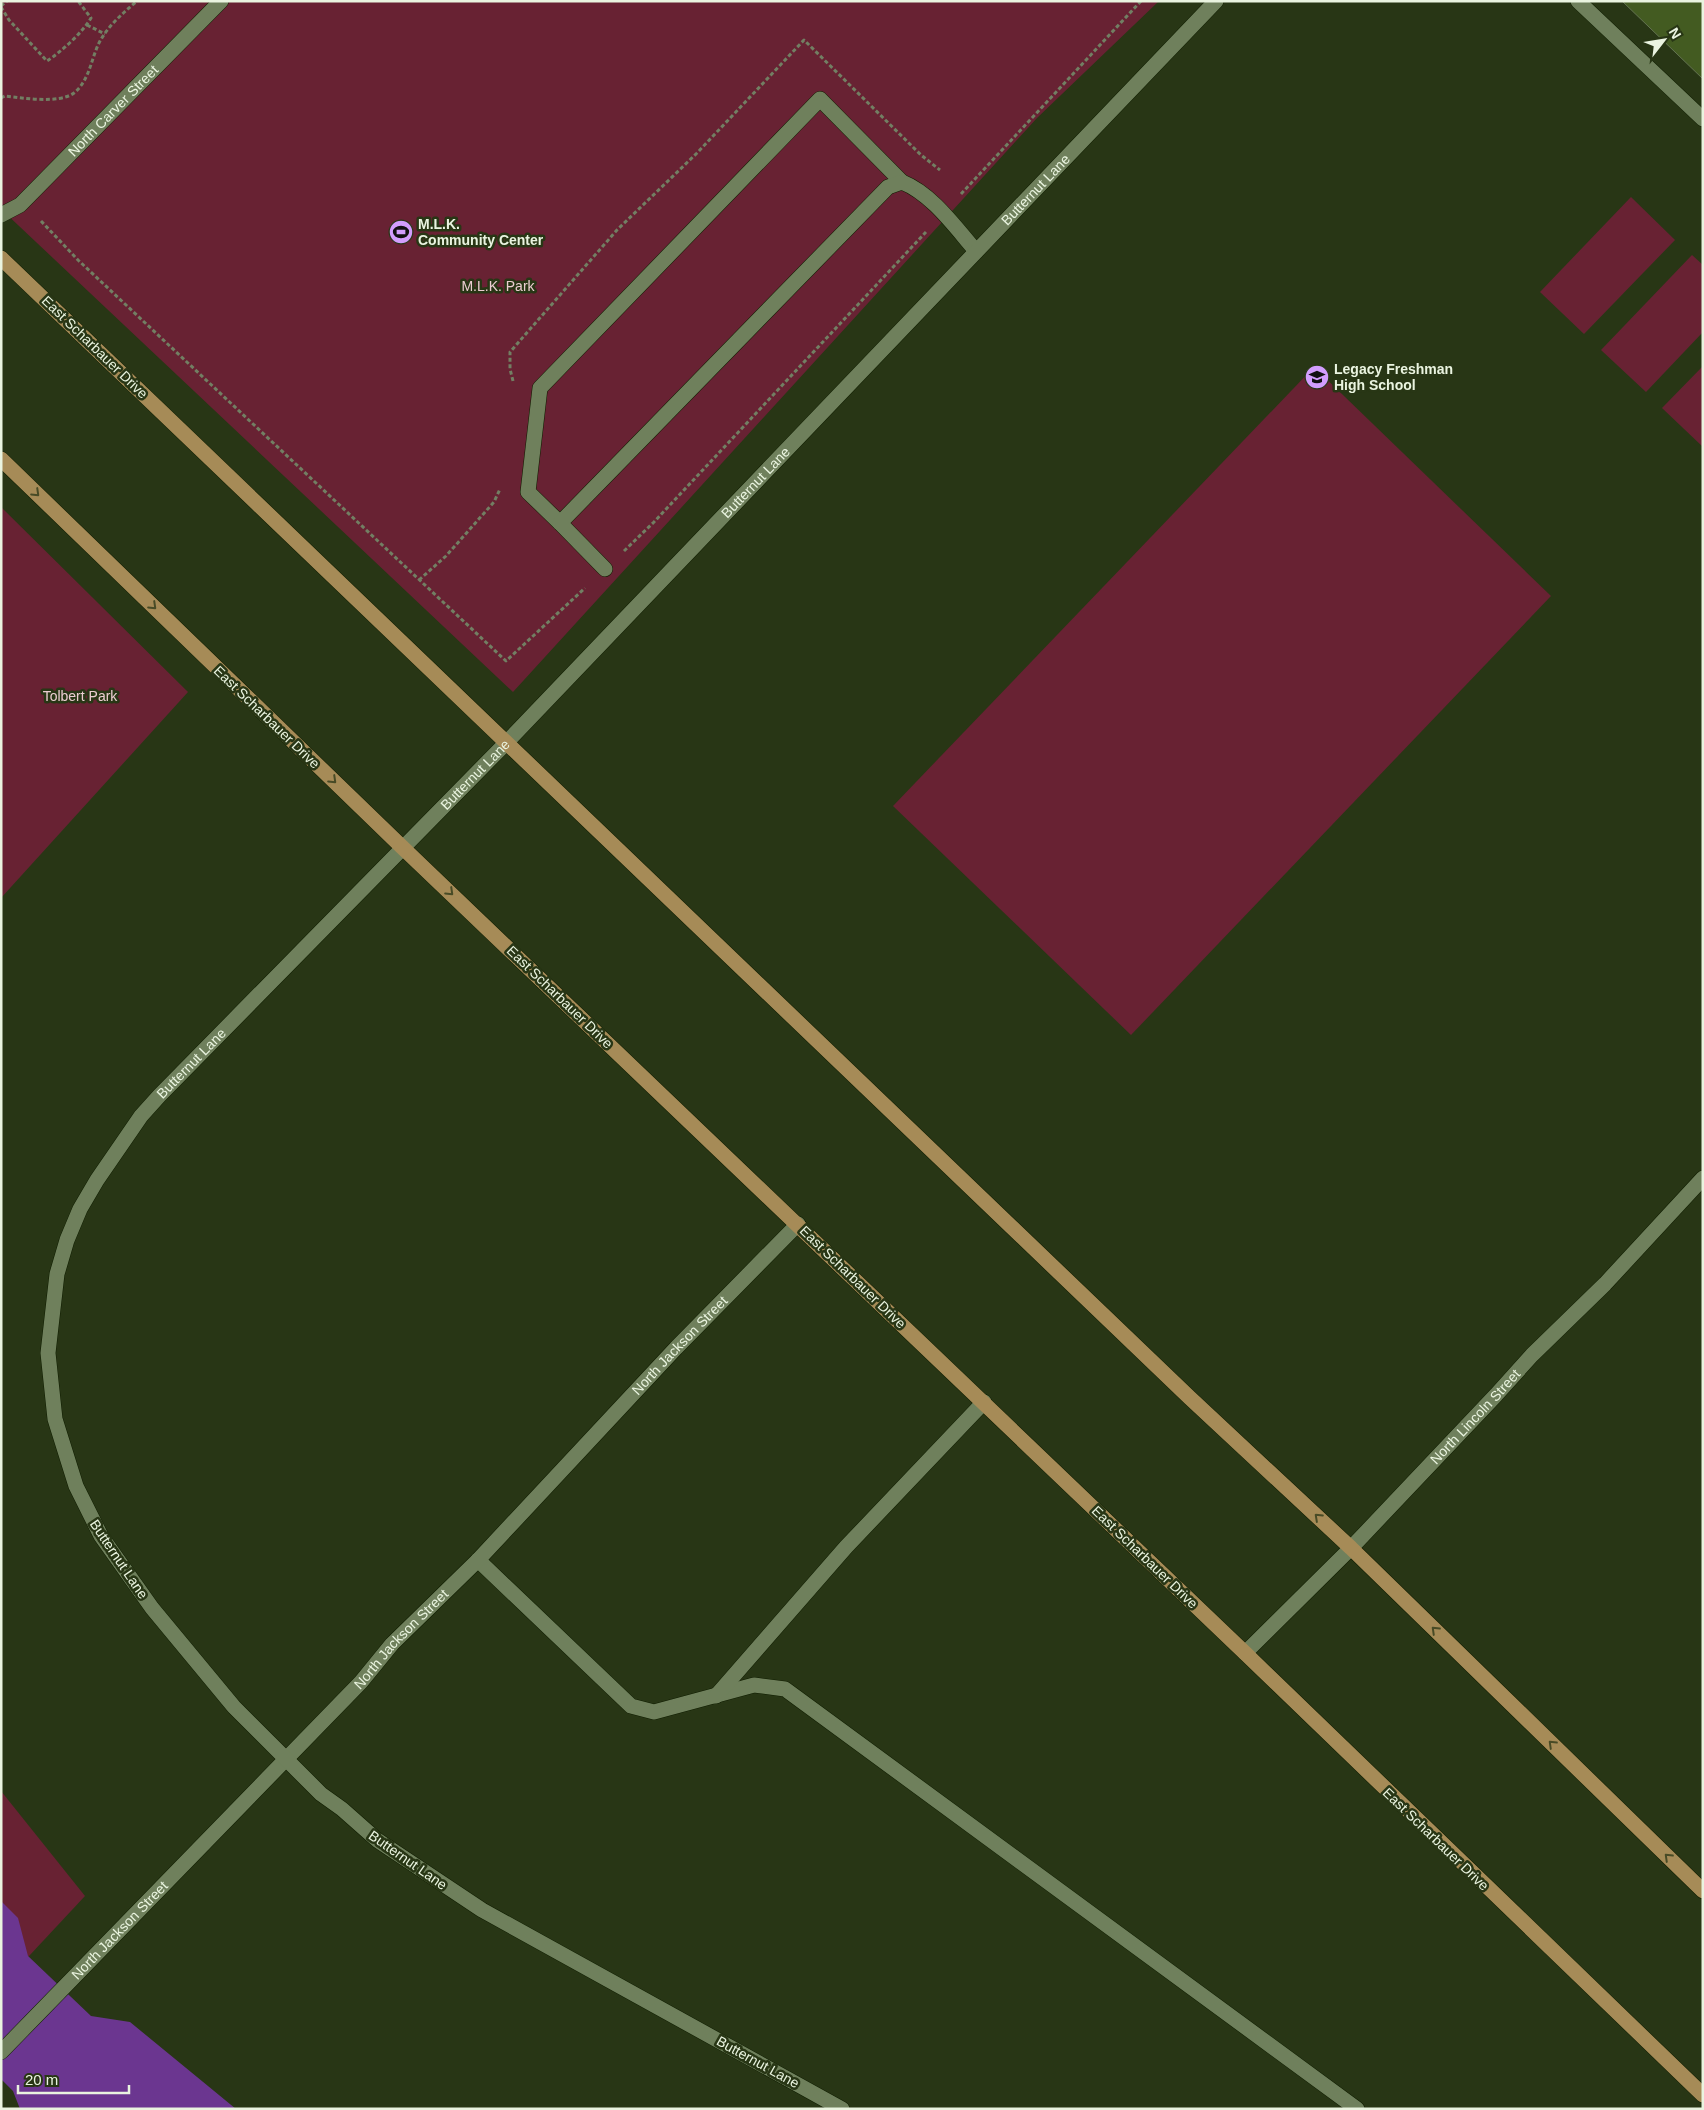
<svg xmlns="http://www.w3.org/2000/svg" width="1704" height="2110" viewBox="0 0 1704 2110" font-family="Arial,sans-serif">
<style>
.green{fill:#682233}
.water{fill:#6b3690}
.building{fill:#435b21;stroke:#637350}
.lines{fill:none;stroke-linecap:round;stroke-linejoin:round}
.minor-casing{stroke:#101d00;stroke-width:16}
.major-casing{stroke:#101d00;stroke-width:16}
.path{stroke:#727f63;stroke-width:3;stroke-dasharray:4 2.5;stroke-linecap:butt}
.minor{stroke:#6f805c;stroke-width:15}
.major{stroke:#a68b57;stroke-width:15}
.oneway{stroke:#484b26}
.labels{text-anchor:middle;stroke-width:5;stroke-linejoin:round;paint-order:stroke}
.street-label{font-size:14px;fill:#eaf4e0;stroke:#283615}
.poi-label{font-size:14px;font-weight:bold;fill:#eaf4e0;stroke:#283615;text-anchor:start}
.park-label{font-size:14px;fill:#eccdd1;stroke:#283615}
</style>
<rect width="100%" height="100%" fill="#283615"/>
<g class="green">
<polygon points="1,1 1159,1 1037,118 513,692 1,209"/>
<polygon points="1631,197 1675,240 1584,334 1540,292"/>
<polygon points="1692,255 1703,265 1703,332 1646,392 1601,350"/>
<polygon points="1703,366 1703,447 1662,408"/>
<polygon points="1314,367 1551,596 1131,1035 893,806"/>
<polygon points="1,507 188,692 1,898"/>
<polygon points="1,1791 85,1896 1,1986"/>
</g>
<polygon class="water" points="1,1901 18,1918 28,1956 91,2016 130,2022 236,2109 20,2109 13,2091 1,2079"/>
<polygon class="building" points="1622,1 1703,1 1703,79"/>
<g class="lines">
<g class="minor-casing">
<g id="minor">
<polyline points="1578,1 1703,119"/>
<path id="s1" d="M 1,215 L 20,205 L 221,1"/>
<polyline points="560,523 528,492 540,388 820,99 902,182"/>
<path d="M 605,569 L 560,523 L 888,187 L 902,182 C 932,194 955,227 976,251"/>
<polyline points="478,1560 631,1706 654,1712 754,1685 785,1689 1357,2109"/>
<path id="s2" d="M 1245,1653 L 1351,1548 L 1496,1395 L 1532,1355 L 1605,1284 L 1703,1178"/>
<polyline points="716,1696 846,1547 984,1402"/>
<path id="s3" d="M 1,2052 L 361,1682 L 392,1644 L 478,1560 L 676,1348 L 798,1224"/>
<path id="s4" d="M 842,2109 L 482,1910 L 377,1840 L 342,1809 L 321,1794 L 234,1707 L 152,1608 L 101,1536 L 76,1486 L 55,1419 L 48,1353 L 57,1274 L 67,1240 L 80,1209 L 97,1180 L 141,1116 L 159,1096 L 506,743 L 1216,1"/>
</g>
</g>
<g class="major-casing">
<g id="major">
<polyline points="1,258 1190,1398 1351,1548 1703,1891"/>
<polyline points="1,459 402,847 1245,1653 1703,2095"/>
</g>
</g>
<g class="path">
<polyline points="1,6 7,1"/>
<path d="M 1,7 L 9,20 L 47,61 C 61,52 83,32 91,18 L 78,1"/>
<polyline points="87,25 105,34"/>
<path d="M 1,98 L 5,96 C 22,98 59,104 74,93 C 90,80 91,58 100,41 C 109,25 123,13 137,1"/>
<polyline points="961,194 1141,1"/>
<polyline points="41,221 78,260 506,661 585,588"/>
<polyline points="513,381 510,369 510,352 617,230 697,153 804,40 921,155 940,170"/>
<polyline points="624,551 654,522 926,232"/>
<polyline points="419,580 446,556 494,502 500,489"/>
</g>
<use href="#minor" class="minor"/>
<use href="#major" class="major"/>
</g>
<defs><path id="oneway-chevron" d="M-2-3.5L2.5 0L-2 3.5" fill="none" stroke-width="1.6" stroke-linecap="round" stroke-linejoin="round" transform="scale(1.25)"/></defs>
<g class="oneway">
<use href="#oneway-chevron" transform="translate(36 493) rotate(44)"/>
<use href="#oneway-chevron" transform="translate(153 606) rotate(44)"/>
<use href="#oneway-chevron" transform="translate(333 780) rotate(44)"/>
<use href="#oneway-chevron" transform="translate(450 892) rotate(44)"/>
<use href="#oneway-chevron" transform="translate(1318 1517) rotate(-137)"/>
<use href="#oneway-chevron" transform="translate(1435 1630) rotate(-136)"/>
<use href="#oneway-chevron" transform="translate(1552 1744) rotate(-136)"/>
<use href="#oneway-chevron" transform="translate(1668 1857) rotate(-136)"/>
</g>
<defs>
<g id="stadium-disc" transform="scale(1.25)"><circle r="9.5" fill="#d29dfd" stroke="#283615"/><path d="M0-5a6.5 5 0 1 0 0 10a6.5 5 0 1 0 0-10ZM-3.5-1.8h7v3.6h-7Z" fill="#111"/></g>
<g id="school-disc" transform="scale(1.25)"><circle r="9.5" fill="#d29dfd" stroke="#283615"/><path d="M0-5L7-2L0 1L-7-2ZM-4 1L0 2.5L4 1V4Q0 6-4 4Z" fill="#111"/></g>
</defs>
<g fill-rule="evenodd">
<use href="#stadium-disc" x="401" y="232"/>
<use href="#school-disc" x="1317" y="377"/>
</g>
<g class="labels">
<g class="street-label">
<text dy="5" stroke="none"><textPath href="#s1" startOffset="154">North Carver Street</textPath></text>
<text dy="5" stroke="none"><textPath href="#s4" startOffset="2690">Butternut Lane</textPath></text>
<text transform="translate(95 347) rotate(44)" y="5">East Scharbauer Drive</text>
<text dy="5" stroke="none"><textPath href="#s4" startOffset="2285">Butternut Lane</textPath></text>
<text transform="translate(267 717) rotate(44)" y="5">East Scharbauer Drive</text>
<text dy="5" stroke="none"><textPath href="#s4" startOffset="1880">Butternut Lane</textPath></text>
<text transform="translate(560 997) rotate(44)" y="5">East Scharbauer Drive</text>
<text dy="5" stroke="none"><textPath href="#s4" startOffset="1475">Butternut Lane</textPath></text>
<text transform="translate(853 1277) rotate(44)" y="5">East Scharbauer Drive</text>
<text dy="5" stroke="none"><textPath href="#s3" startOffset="980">North Jackson Street</textPath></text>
<text dy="5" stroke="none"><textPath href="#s2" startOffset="330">North Lincoln Street</textPath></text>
<text transform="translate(1145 1557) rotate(44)" y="5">East Scharbauer Drive</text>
<text transform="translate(119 1559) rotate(56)" y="5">Butternut Lane</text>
<text dy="5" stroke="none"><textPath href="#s3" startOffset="575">North Jackson Street</textPath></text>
<text transform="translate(1436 1839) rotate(44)" y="5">East Scharbauer Drive</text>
<text transform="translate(408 1860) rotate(35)" y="5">Butternut Lane</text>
<text dy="5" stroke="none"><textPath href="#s3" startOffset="170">North Jackson Street</textPath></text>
<text transform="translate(758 2062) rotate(29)" y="5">Butternut Lane</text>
</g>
<g class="poi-label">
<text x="418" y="229">M.L.K.<tspan x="418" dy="16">Community Center</tspan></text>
<text x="1334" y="374">Legacy Freshman<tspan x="1334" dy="16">High School</tspan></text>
</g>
<g class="park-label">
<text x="498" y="291">M.L.K. Park</text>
<text x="80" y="701">Tolbert Park</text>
</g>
</g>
<rect width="1704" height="2110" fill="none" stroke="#eaf4e0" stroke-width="5"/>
<g transform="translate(1664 40) rotate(59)" stroke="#283615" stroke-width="4" paint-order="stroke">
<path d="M0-4L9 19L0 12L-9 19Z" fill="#eaf4e0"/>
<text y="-8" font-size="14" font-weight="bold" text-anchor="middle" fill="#eaf4e0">N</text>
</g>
<path d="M18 2085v8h111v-8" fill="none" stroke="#eaf4e0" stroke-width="2.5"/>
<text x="25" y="2085" font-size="15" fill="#eaf4e0" stroke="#283615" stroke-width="4" paint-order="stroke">20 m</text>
</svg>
